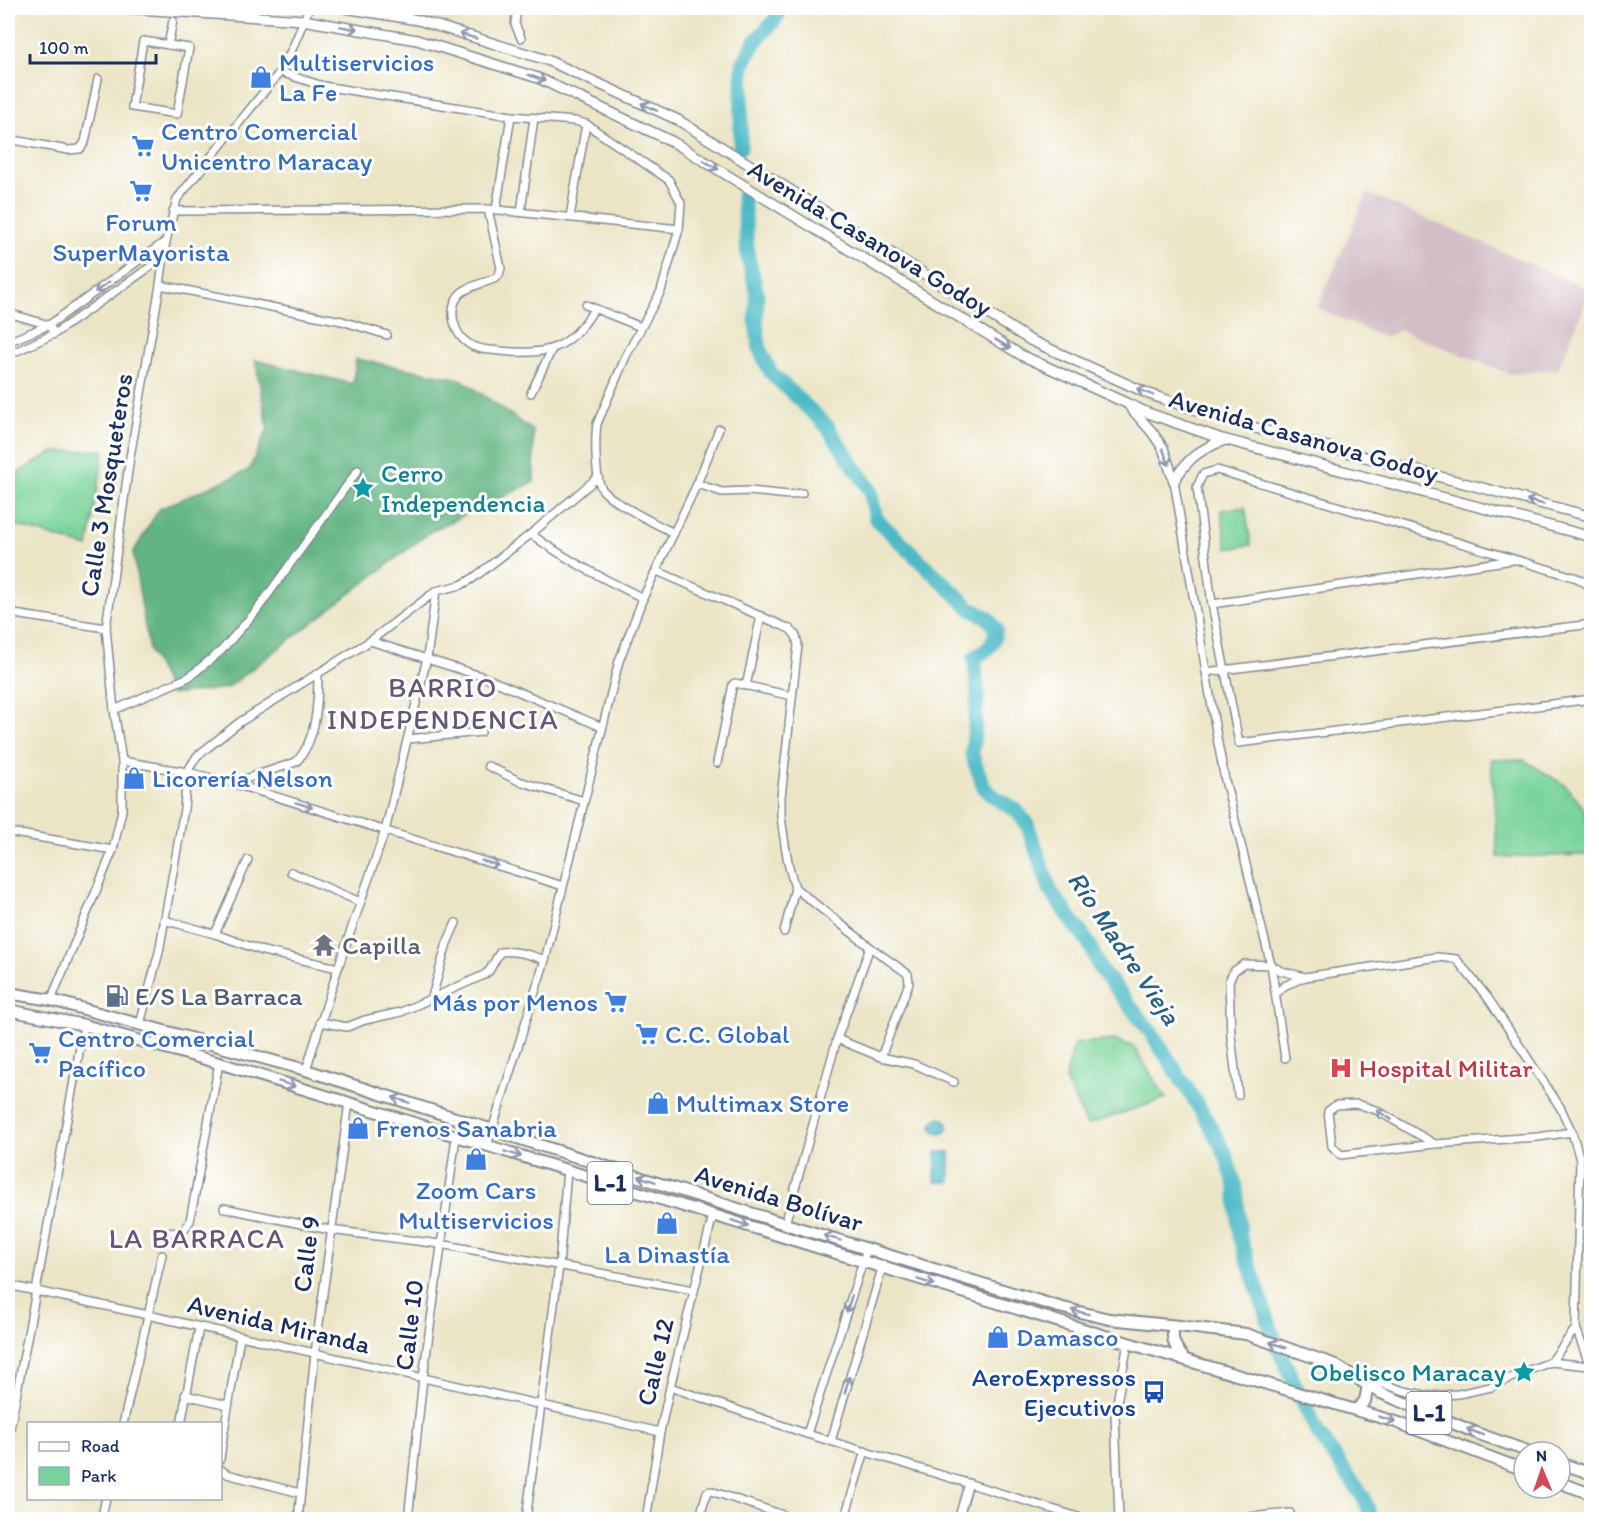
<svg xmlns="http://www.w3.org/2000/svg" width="1599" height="1527" viewBox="0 0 1599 1527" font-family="Itim,sans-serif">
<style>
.industrial{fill:#d2bdc6}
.green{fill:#79d39a;stroke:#4a817c;stroke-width:1.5}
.forest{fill:#62b582;stroke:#3e7270;stroke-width:1.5}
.water{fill:#4cbac6;stroke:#347492;stroke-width:1.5}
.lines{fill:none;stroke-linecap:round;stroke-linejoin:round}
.stream{stroke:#4cbac6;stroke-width:2}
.river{stroke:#4cbac6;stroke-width:15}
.street-casing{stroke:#838a92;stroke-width:10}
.secondary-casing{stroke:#838a92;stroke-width:12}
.primary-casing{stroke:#838a92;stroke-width:14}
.street{stroke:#fff;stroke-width:7}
.secondary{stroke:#fff;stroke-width:9}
.primary{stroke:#fff;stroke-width:10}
.oneway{stroke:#8d97ae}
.labels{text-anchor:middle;stroke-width:6;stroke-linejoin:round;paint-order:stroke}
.shield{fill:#fff;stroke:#5f6d8e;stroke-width:1.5}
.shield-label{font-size:24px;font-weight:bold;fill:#1b2f5e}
.shop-label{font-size:26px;fill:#366cbe;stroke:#fff;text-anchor:start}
.street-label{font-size:26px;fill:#1b2f5e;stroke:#fff}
.culture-label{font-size:26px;fill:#0d838f;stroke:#fff;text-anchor:start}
.worship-label{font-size:26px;fill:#5b616d;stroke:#fff;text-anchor:start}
.service-label{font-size:26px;fill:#4e5e75;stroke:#fff;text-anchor:start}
.health-label{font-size:26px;fill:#be3a42;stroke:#fff;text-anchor:start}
.transit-label{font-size:26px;fill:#164399;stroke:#fff;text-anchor:end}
.water-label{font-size:27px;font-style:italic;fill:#2c6082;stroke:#fff}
.quarter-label{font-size:28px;letter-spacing:1.5px;fill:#655671;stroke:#fff}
</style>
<rect width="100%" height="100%" fill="#fff"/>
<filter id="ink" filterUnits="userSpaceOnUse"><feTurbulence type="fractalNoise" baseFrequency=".0167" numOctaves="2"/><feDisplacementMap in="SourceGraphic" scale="12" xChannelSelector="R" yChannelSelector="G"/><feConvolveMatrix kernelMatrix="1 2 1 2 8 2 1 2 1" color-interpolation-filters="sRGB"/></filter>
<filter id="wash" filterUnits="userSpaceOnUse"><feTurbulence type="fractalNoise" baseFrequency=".008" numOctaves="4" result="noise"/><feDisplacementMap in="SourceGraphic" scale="24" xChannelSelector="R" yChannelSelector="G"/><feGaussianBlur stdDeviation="1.35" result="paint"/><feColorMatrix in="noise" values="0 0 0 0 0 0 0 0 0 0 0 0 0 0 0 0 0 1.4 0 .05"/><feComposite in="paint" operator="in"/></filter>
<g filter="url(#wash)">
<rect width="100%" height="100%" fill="#ebe5c6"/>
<polygon class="industrial" points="1367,193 1591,290 1558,369 1510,374 1399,330 1385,338 1317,308"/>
<g class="green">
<polygon points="104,450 88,547 8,523 8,491 19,472 53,452"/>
<polygon points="1245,507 1251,545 1227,549 1221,510"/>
<polygon points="1491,759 1524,760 1566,786 1583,807 1591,838 1591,851 1589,855 1498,857"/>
<polygon points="1113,1040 1133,1046 1166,1098 1087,1125 1065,1080 1074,1044"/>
</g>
<polygon class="forest" points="356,359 461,379 533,431 534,482 433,530 227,688 171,695 149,650 133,553 159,509 249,470 268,428 255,360 353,384"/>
<g class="water">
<circle cx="940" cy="1126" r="8"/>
<polygon points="936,1152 950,1152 950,1182 935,1182"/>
</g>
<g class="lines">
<polyline class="stream" points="742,172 742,173"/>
<g class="river">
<polyline points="740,148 743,64 754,43 774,21 782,8"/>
<path d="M 743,196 L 748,257 L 757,293 L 756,324 L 760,350 L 771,373 L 826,425 L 870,490 L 876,519 L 971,609 L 987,617 L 996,629 C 993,646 988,650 974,658 L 978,693 L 972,755 L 984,788 L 996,798 L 1016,810 L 1027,824 L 1051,892 L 1090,945 L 1099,967 L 1150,1031 L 1206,1118 L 1225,1153 L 1236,1187 L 1240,1237 L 1276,1344 L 1318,1434 L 1364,1498 L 1372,1520"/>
</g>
</g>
</g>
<g filter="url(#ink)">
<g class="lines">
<g class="street-casing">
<g id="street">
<polyline points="517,8 515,24 521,38"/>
<polygon points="143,41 189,48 177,114 132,107"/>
<polyline points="168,45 173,21"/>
<path d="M 280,72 L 323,86 L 511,116 L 575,121 L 586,124 L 669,180 L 681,203 L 679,229 L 661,291 L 626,356 L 597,424 C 595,438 595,478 602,489 C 612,503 658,525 674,533"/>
<polyline points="8,139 68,150 80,149 85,142 98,79"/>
<path d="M 488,209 L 501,268 L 499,275 L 496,278 C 485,283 467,286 459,295 C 447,310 454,335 469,344 C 477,350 491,350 500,351 C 546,356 570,350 594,309"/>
<polyline points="496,210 511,116"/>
<polyline points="173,211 488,209 679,229"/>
<polyline points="521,212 534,118"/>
<polyline points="570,217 586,124"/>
<polyline points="160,285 342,321 387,335"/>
<polyline points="586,305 641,327"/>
<polyline points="8,313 49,325 54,334"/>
<polyline points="8,342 49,325 166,241"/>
<polyline points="8,355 54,334 163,258"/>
<polyline points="531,393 552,349"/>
<polyline points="1174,481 1218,743 1225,780 1271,965 1285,1058"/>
<polyline points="697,484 722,492 750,491 789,495 802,493"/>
<path d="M 531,534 C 566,560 604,579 643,598"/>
<polyline points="657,571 790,629 796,636 798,645 781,797 781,817 785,845 789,867 795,888 784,932"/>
<path d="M 1592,593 C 1590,585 1584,582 1577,578 L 1217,470 L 1203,474 L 1197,487 L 1212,604 L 1239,743 L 1592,699"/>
<polyline points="1212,604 1513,560"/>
<polyline points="8,613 106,628"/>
<polyline points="370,641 484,677 602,727"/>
<polyline points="1206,672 1592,624"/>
<polyline points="746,686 761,616"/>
<polyline points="114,710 189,677 221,651 257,610 358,470"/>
<polyline points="408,739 481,732"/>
<polyline points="122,761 187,772 232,783 563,886"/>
<polyline points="717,763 733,684 735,683 792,696"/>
<polyline points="488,766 519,781 584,801"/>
<path d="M 233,783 L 296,762 C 317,740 318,703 318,674"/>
<polyline points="8,832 113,850"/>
<polyline points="291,872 360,902"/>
<polyline points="795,888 870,947 908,974 909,983 881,1057"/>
<polyline points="164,920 215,934 263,951 338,968"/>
<polyline points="215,934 248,860"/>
<polyline points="1276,994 1284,986 1305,977 1437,957 1456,959 1488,998 1560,1107 1572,1132 1580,1160 1576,1328 1592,1372"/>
<polyline points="432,997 447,943 456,923"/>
<polyline points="51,1000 113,850 122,810 122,761 114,710 106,628 130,457 160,285 166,241 177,199 280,72 293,47 309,8"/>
<path d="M 320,1022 L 347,1027 L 365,1020 L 401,1012 L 484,975 L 489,971 L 500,952 C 516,950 530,955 545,960"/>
<polyline points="140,1024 159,952 184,809 187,772 197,756 240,722 370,641 436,591 461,585 472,579 531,534 598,477"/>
<polyline points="837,1039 881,1057 914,1064 954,1082"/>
<polyline points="306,1070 338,968 385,831 427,658 436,591"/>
<polyline points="1238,1095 1231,1036 1229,981 1234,971 1244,964 1271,965 1281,971 1305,977"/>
<polyline points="1435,1144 1376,1110 1357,1104 1336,1105 1328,1111 1332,1146 1341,1155 1435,1144 1538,1137 1572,1132"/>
<polyline points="487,1146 545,960 619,661 643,598 697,484 719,429"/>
<polyline points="224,1208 330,1230 440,1244 694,1290"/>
<polyline points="785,1224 837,1039 870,947"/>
<polyline points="165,1232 173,1233 184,1230 190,1221 219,1063"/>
<polyline points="8,1285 148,1315 660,1432"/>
<polyline points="1551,1362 1589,1366"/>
<polyline points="1364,1380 1377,1382 1405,1391 1430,1396 1458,1394 1491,1387 1524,1372 1551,1362 1576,1328"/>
<polyline points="670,1387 807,1434 1088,1520"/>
<polyline points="185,1395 228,1405"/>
<polyline points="123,1424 162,1255"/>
<polyline points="181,1424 199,1328"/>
<polyline points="807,1434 867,1249"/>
<polyline points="8,1439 36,1291 84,1025"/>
<polyline points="831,1441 883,1265"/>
<polyline points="220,1459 223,1437 240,1337"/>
<polyline points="220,1469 227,1474 300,1493"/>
<polyline points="101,1520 106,1498"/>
<polyline points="298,1520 315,1353 349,1102"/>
<polyline points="408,1520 423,1378 456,1137"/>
<polyline points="526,1520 559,1266 567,1170"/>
<polyline points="646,1520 660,1432 670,1387 713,1215"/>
<polyline points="699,1520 707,1492 711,1491 783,1515 786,1520"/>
<polyline points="844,1520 865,1451"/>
<polyline points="958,1520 969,1483"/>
<polyline points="1119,1520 1115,1413 1128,1343"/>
<polyline points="1220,1520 1290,1513"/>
</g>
</g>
<g class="secondary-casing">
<g id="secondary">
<polyline points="123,8 303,20 417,40 538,78 673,142 1021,355 1148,413 1219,438 1592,537"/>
<polyline points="345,8 418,20 547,60 678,120 1030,340 1149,394 1229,421 1592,517"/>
<polyline points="1130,407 1152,432 1163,448 1174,481"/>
<path d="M 1174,481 C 1188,458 1200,449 1225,440"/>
</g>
</g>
<g class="primary-casing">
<g id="primary">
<polyline points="8,993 51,1000 306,1070 785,1224 1059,1307 1109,1319 1179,1326 1246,1334 1333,1364 1381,1393 1479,1434 1530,1452"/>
<polyline points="8,1010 84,1025 219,1063 1128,1343 1396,1422 1524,1470"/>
<path d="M 1174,1326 C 1170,1340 1176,1348 1184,1359"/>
<polyline points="1356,1410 1365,1401 1368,1385"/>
<polyline points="1560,1463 1592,1474"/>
<polyline points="1560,1483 1592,1494"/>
</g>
</g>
<use href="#street" class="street"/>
<use href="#secondary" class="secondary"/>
<use href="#primary" class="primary"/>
</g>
<defs><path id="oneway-shaft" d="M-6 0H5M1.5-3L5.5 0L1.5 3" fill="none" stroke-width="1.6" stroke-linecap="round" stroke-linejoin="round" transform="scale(1.5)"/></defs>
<g class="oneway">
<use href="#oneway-shaft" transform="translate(349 28) rotate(10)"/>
<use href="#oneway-shaft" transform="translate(468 36) rotate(-163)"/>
<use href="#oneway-shaft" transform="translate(537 78) rotate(21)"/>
<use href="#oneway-shaft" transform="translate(649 107) rotate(-155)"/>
<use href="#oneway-shaft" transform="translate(711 165) rotate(31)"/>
<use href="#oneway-shaft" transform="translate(102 287) rotate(144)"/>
<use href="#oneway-shaft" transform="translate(1003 344) rotate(31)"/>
<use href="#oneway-shaft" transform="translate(1145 392) rotate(-157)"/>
<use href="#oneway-shaft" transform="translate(1166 457) rotate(69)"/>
<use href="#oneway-shaft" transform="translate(1535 502) rotate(-165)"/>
<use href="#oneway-shaft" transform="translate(304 805) rotate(17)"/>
<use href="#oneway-shaft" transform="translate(490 863) rotate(17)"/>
<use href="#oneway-shaft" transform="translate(287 1084) rotate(17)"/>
<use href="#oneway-shaft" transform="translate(401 1100) rotate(-162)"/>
<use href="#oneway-shaft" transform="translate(1384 1115) rotate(-149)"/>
<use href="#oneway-shaft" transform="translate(513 1154) rotate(17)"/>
<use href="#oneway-shaft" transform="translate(647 1179) rotate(-162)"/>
<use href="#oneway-shaft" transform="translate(740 1223) rotate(18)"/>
<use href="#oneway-shaft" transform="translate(832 1238) rotate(-163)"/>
<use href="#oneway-shaft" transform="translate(926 1282) rotate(17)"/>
<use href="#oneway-shaft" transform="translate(849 1304) rotate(108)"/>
<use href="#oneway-shaft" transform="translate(1080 1312) rotate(-166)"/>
<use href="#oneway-shaft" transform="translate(1278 1345) rotate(-161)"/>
<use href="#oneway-shaft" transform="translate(847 1385) rotate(-74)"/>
<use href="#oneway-shaft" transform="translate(1387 1419) rotate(16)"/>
<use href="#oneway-shaft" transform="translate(1475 1432) rotate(-158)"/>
</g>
</g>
<defs>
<g id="shop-bare" transform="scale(1.8)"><path d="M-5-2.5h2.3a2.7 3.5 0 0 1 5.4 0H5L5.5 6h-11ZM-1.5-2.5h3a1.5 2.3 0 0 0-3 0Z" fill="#3f7fe0" stroke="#fff" stroke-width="2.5" paint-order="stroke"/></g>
<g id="supermarket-bare" transform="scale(1.8)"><path d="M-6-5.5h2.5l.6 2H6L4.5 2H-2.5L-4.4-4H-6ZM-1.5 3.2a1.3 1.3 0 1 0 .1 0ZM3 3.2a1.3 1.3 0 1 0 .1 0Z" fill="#3f7fe0" stroke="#fff" stroke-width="2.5" paint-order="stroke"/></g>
<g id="sight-bare" transform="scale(1.8)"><path d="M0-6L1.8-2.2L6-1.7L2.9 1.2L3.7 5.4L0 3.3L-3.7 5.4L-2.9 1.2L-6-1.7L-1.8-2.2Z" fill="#0f9aa8" stroke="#fff" stroke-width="2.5" paint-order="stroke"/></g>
<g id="temple-bare" transform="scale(1.8)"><path d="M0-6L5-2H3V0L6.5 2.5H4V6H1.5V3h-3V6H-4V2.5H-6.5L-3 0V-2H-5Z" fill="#6b7280" stroke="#fff" stroke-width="2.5" paint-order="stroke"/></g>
<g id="fuel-bare" transform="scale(1.8)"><path d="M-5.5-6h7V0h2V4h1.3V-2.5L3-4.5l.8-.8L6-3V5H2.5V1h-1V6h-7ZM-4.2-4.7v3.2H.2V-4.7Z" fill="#5c6f8a" stroke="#fff" stroke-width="2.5" paint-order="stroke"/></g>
<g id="hospital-bare" transform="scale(1.8)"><path d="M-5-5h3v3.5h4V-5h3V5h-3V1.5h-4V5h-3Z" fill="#e0444e" stroke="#fff" stroke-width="2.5" paint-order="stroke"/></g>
<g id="bus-bare" transform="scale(1.8)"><path d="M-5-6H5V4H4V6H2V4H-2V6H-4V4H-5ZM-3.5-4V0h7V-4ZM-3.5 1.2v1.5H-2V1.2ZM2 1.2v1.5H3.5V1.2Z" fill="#1a4fb4" stroke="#fff" stroke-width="2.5" paint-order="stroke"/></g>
</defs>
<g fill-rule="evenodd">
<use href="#shop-bare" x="261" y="77"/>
<use href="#supermarket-bare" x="143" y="146"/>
<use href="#supermarket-bare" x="141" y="191"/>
<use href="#sight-bare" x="363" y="488"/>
<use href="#shop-bare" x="134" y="778"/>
<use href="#temple-bare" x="324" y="945"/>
<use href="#fuel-bare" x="117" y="996"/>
<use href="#supermarket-bare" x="616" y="1002"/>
<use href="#supermarket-bare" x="647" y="1034"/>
<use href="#supermarket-bare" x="40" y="1053"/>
<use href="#hospital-bare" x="1341" y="1068"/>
<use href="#shop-bare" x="658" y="1103"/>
<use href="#shop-bare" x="358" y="1128"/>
<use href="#shop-bare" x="476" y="1159"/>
<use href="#shop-bare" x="667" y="1223"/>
<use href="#shop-bare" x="998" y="1337"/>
<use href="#sight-bare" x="1524" y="1372"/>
<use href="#bus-bare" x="1154" y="1392"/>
</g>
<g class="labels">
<g class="shield">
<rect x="587.5" y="1162" width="45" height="42" rx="4.5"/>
<rect x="1406.5" y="1392" width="45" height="42" rx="4.5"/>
</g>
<g class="shield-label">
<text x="610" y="1191">L-1</text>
<text x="1429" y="1421">L-1</text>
</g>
<g class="shop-label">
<text x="279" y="71">Multiservicios<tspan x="279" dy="30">La Fe</tspan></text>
<text x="161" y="140">Centro Comercial<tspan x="161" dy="30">Unicentro Maracay</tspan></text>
<text x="141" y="231" text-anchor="middle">Forum<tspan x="141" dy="30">SuperMayorista</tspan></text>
<text x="152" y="787">Licorería Nelson</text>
<text x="598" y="1011" text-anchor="end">Más por Menos</text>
<text x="665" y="1043">C.C. Global</text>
<text x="58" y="1047">Centro Comercial<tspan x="58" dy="30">Pacífico</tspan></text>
<text x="676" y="1112">Multimax Store</text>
<text x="376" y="1137">Frenos Sanabria</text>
<text x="476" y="1199" text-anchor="middle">Zoom Cars<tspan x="476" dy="30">Multiservicios</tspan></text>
<text x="667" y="1263" text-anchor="middle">La Dinastía</text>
<text x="1016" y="1346">Damasco</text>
</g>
<g class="street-label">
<text transform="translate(870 238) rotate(31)" y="9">Avenida Casanova Godoy</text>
<text transform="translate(1304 436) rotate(16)" y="9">Avenida Casanova Godoy</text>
<text transform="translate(106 485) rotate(-81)" y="9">Calle 3 Mosqueteros</text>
<text transform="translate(779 1198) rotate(17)" y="9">Avenida Bolívar</text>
<text transform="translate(306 1254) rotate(-83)" y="9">Calle 9</text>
<text transform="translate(279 1324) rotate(13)" y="9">Avenida Miranda</text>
<text transform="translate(409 1325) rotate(-83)" y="9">Calle 10</text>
<text transform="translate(655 1362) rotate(-77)" y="9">Calle 12</text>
</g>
<g class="culture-label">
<text x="381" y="482">Cerro<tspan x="381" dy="30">Independencia</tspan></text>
<text x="1506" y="1381" text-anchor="end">Obelisco Maracay</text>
</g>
<g class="worship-label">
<text x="342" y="954">Capilla</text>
</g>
<g class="service-label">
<text x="135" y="1005">E/S La Barraca</text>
</g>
<g class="health-label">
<text x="1359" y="1077">Hospital Militar</text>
</g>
<g class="transit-label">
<text x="1136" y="1386">AeroExpressos<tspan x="1136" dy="30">Ejecutivos</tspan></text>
</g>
<g class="water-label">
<text transform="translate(1124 948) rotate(56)" y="9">Río Madre Vieja</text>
</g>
<g class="quarter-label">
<text x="443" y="697">BARRIO<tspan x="443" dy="32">INDEPENDENCIA</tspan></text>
<text x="197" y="1248">LA BARRACA</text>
</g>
</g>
<rect width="1599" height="1527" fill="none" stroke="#fff" stroke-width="30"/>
<rect x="27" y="1422" width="195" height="78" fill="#ffffff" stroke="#a4acbf" stroke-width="1.5"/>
<rect x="39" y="1442" width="30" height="9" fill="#ffffff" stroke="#a4acbf" stroke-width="1.5"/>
<text x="81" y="1452" font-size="18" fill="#1b2f5e">Road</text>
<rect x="39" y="1467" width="30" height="18" fill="#79d39a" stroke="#a4acbf" stroke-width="1.5"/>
<text x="81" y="1482" font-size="18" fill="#1b2f5e">Park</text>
<g transform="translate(1542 1470) rotate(358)"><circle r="28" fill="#ffffff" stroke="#a4acbf" stroke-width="1.5"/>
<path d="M0-4.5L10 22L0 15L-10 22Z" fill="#d1495b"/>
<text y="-9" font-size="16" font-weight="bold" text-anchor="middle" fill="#1b2f5e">N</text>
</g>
<path d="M30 54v9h126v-9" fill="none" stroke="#1b2f5e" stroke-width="3"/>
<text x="39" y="54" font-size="18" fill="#1b2f5e" stroke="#ffffff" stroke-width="4.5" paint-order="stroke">100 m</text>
</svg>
